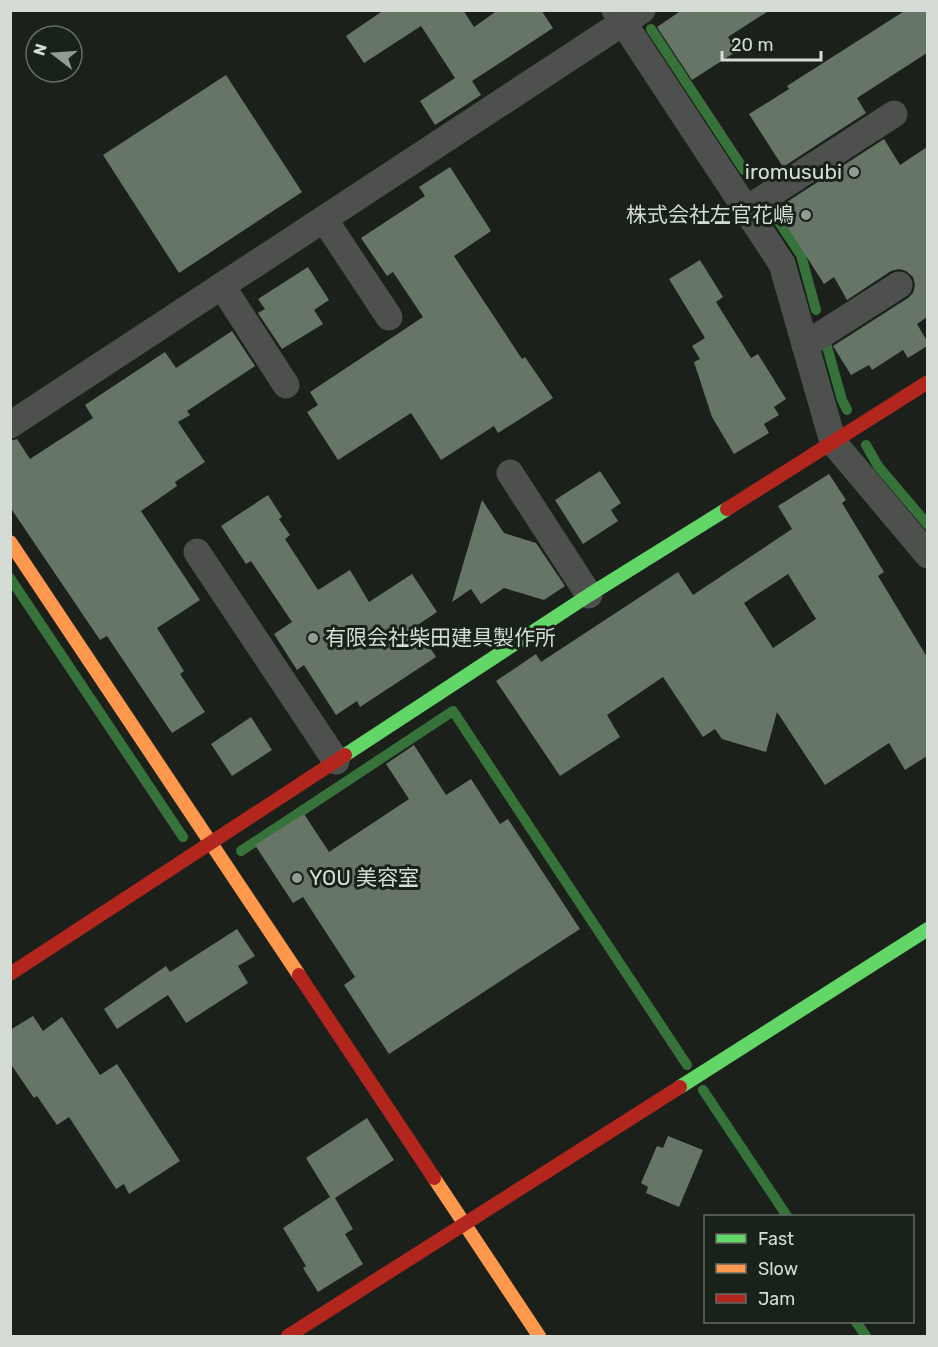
<svg xmlns="http://www.w3.org/2000/svg" width="938" height="1347" viewBox="0 0 938 1347" font-family="Rubik,'Noto Sans JP',sans-serif">
<style>
.lines{fill:none;stroke-linecap:round;stroke-linejoin:round}
.stream{stroke:#37723b;stroke-width:10}
.building{fill:#667566;fill-rule:evenodd}
.street{stroke:#4e504e;stroke-width:27}
.fast{stroke:#63d668;stroke-width:14}
.slow{stroke:#ff974d;stroke-width:14}
.jam{stroke:#b3261e;stroke-width:14}
.poi-dot{fill:#949a94;stroke:#192219;stroke-width:2}
.labels{text-anchor:middle;stroke-width:6;stroke-linejoin:round;paint-order:stroke}
.poi-label{font-size:21px;fill:#d5dcd5;stroke:#192219;text-anchor:end}
</style>
<rect width="100%" height="100%" fill="#1b201b"/>
<g class="lines">
<g class="stream">
<polyline points="651,29 744,170"/>
<polyline points="769,207 801,255 816,310"/>
<polyline points="826,343 842,400 847,410"/>
<polyline points="866,445 878,466 928,525"/>
<polyline points="10,578 183,837"/>
<polyline points="241,851 453,711 687,1065"/>
<polyline points="703,1090 787,1216"/>
<polyline points="856,1322 866,1336"/>
</g>
</g>
<g class="building">
<polygon points="384,10 463,10 474,27 498,10 541,10 553,28 472,81 481,95 435,125 420,101 455,78 421,26 364,63 346,36"/>
<polygon points="682,10 770,10 728,37 737,51 692,80 657,27"/>
<polygon points="906,10 927,10 927,53 857,98 866,113 783,167 749,114 789,89 787,86"/>
<polygon points="226,75 302,192 179,273 103,155"/>
<polygon points="884,139 900,165 927,147 927,317 917,324 927,341 927,346 908,358 903,350 872,370 869,365 851,375 833,346 908,298 913,293 915,285 913,277 906,271 899,269 891,271 847,300 834,277 824,284 776,209"/>
<polygon points="450,167 491,231 454,256 522,359 525,357 553,398 498,433 494,426 441,460 411,413 338,460 307,412 318,405 310,392 423,317 393,272 387,276 361,238 425,196 419,187"/>
<polygon points="700,260 723,297 716,302 751,358 758,354 786,399 774,407 779,415 764,424 769,433 734,454 712,417 694,362 700,359 692,346 705,338 669,279"/>
<polygon points="308,267 329,300 314,310 323,324 282,349 258,313 265,309 258,299"/>
<polygon points="232,331 255,366 187,411 190,415 178,422 205,462 175,482 177,486 141,511 200,600 157,628 184,671 180,674 205,712 172,733 107,636 100,640 10,507 10,441 17,439 30,459 93,418 85,405 165,352 176,368"/>
<polygon points="600,471 621,503 611,510 618,521 583,544 555,500"/>
<path d="M 829,474 L 846,500 L 842,503 L 884,572 L 878,576 L 927,657 L 927,756 L 905,770 L 889,743 L 825,785 L 777,712 L 766,752 L 722,739 L 715,729 L 703,737 L 663,677 L 607,715 L 620,737 L 560,776 L 496,681 L 536,654 L 541,662 L 678,572 L 693,595 L 792,529 L 778,506 ZM 788,574 L 816,619 L 773,648 L 744,603 Z"/>
<polygon points="268,495 282,517 279,519 290,535 285,539 318,590 350,570 369,602 412,574 437,612 416,626 436,657 360,707 357,701 336,715 304,665 297,670 274,634 292,622 251,561 246,564 221,526"/>
<polygon points="482,500 504,533 536,543 565,586 544,600 504,588 481,604 471,589 452,602"/>
<polygon points="251,717 272,750 232,776 211,744"/>
<polygon points="414,745 446,795 471,779 500,824 508,819 580,929 389,1054 344,985 355,977 303,897 293,903 255,845 304,814 329,852 409,799 386,764"/>
<polygon points="237,929 255,956 238,966 248,983 186,1023 168,995 117,1029 104,1009 166,966 170,972"/>
<polygon points="33,1016 43,1031 62,1017 100,1075 117,1064 180,1161 129,1194 124,1184 116,1189 69,1117 57,1125 37,1096 34,1098 10,1063 10,1030"/>
<polygon points="367,1118 394,1160 335,1198 353,1229 345,1234 363,1264 318,1292 303,1268 306,1266 283,1228 330,1197 306,1158"/>
<polygon points="668,1136 703,1150 679,1207 646,1193 648,1187 641,1183 657,1146 663,1148"/>
</g>
<g class="lines">
<g class="street">
<polyline points="615,10 782,264 833,442 928,555"/>
<polyline points="747,209 894,114"/>
<polyline points="324,219 389,317"/>
<polyline points="222,286 286,385"/>
<polyline points="805,345 899,285"/>
<polyline points="10,425 642,10"/>
<polyline points="510,473 589,595"/>
<polyline points="197,552 336,761"/>
</g>
<g class="fast">
<polyline points="345,755 589,595 727,509"/>
<polyline points="680,1087 928,929"/>
</g>
<g class="slow">
<polyline points="10,542 299,975"/>
<polyline points="434,1178 539,1336"/>
</g>
<g class="jam">
<polyline points="727,509 928,382"/>
<polyline points="10,974 345,755"/>
<polyline points="299,975 434,1178"/>
<polyline points="288,1336 680,1087"/>
</g>
</g>
<g class="poi-dot">
<circle cx="854" cy="172" r="6"/>
<circle cx="806" cy="215" r="6"/>
<circle cx="313" cy="638" r="6"/>
<circle cx="297" cy="878" r="6"/>
</g>
<g class="labels">
<g class="poi-label">
<text x="842" y="179">iromusubi</text>
<text x="794" y="222">株式会社左官花嶋</text>
<text x="325" y="645" text-anchor="start">有限会社柴田建具製作所</text>
<text x="309" y="885" text-anchor="start">YOU 美容室</text>
</g>
</g>
<rect width="938" height="1347" fill="none" stroke="#d5dcd5" stroke-width="24"/>
<rect x="704" y="1215" width="210" height="108" fill="#192219" stroke="#646c64" stroke-width="1.5"/>
<rect x="716" y="1234" width="30" height="9" fill="#63d668" stroke="#646c64" stroke-width="1.5"/>
<text x="758" y="1245" font-size="18" fill="#d5dcd5">Fast</text>
<rect x="716" y="1264" width="30" height="9" fill="#ff974d" stroke="#646c64" stroke-width="1.5"/>
<text x="758" y="1275" font-size="18" fill="#d5dcd5">Slow</text>
<rect x="716" y="1294" width="30" height="9" fill="#b3261e" stroke="#646c64" stroke-width="1.5"/>
<text x="758" y="1305" font-size="18" fill="#d5dcd5">Jam</text>
<g transform="translate(54 54) rotate(287)"><circle r="28" fill="#192219" stroke="#646c64" stroke-width="1.5"/>
<path d="M0-4.5L10 22L0 15L-10 22Z" fill="#949a94"/>
<text y="-9" font-size="16" font-weight="bold" text-anchor="middle" fill="#d5dcd5">N</text>
</g>
<path d="M722 51v9h99v-9" fill="none" stroke="#d5dcd5" stroke-width="3"/>
<text x="731" y="51" font-size="18" fill="#d5dcd5" stroke="#192219" stroke-width="4.5" paint-order="stroke">20 m</text>
</svg>
